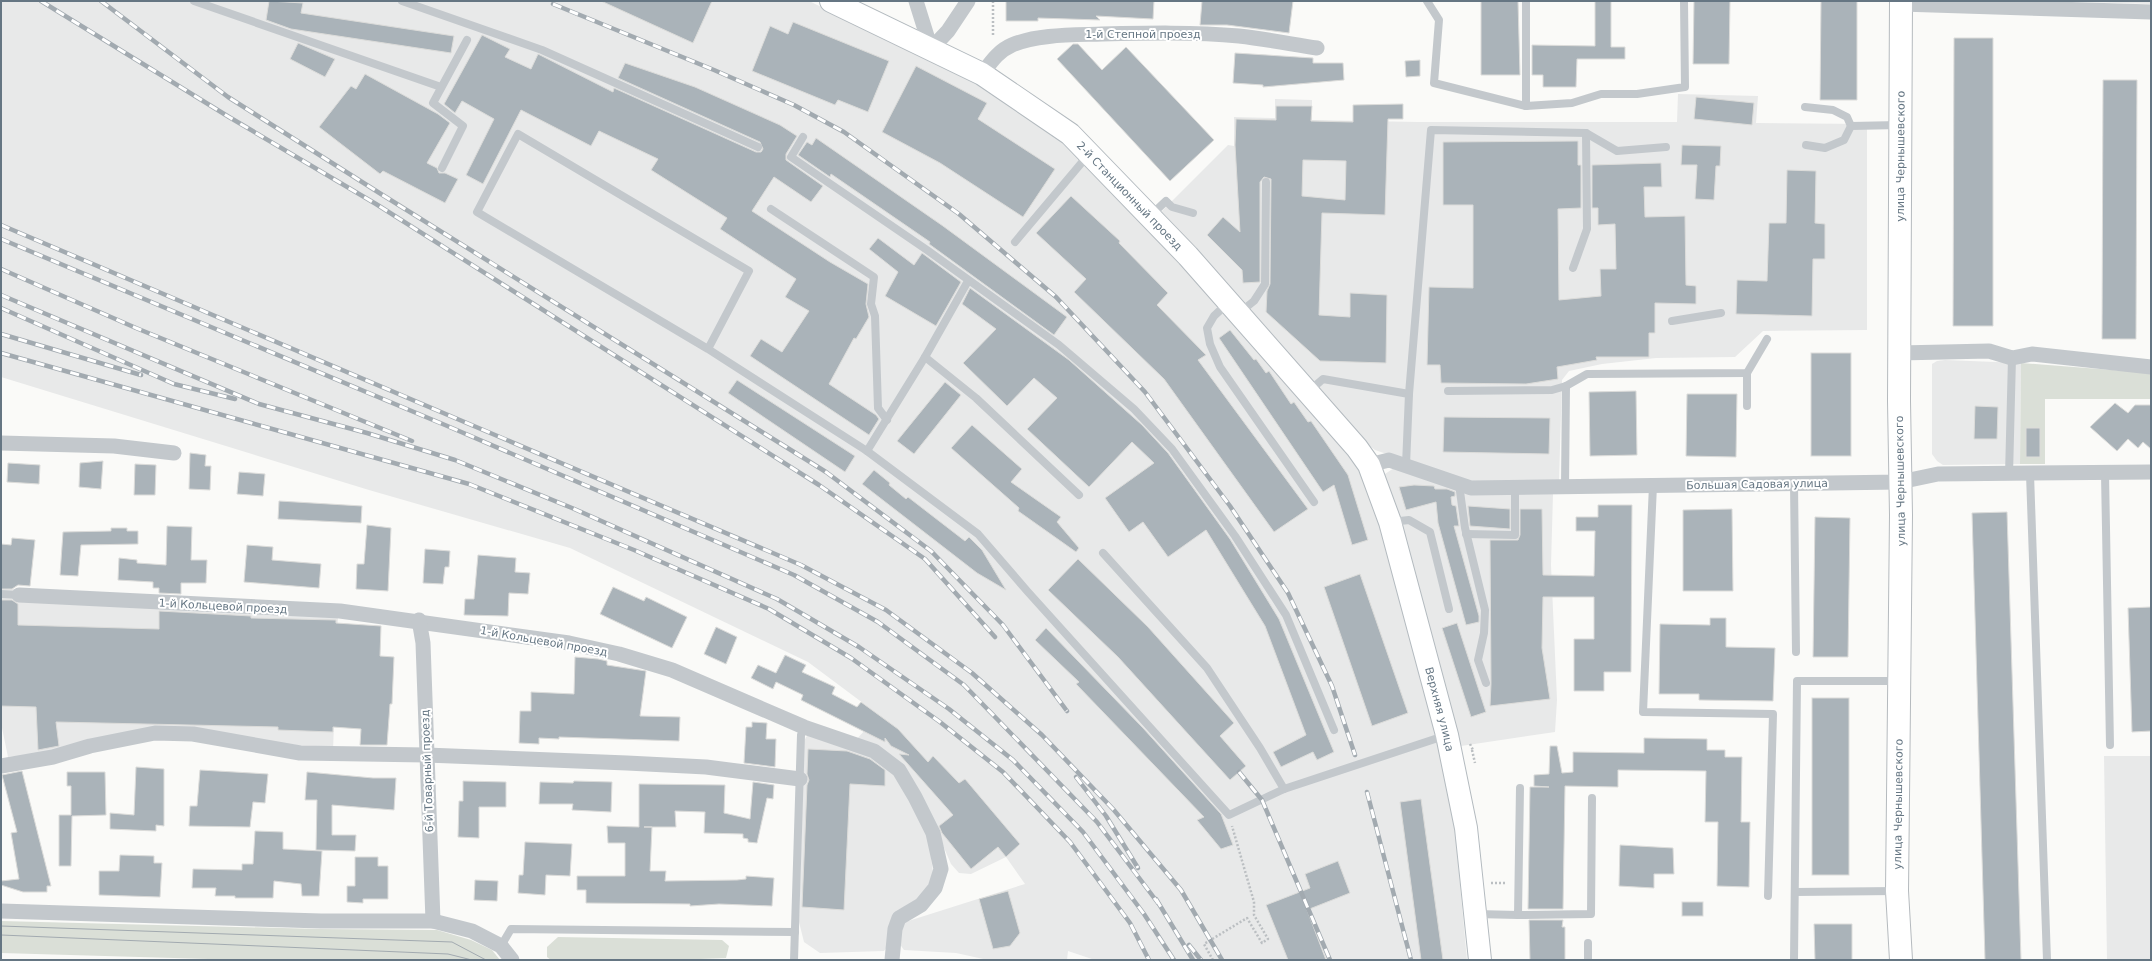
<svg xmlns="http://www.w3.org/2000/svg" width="2152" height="961" viewBox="0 0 2152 961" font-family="'DejaVu Sans',sans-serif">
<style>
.built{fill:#e8e9e9}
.green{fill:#dadfd7}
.building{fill:#aab3b9;stroke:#dcdcda;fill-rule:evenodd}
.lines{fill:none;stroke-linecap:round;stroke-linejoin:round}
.secondary-casing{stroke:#b3babf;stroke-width:24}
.primary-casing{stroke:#b5babe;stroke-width:24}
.path{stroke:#bbbfc2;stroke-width:2.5;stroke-dasharray:2 2;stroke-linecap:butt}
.service{stroke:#c3c8cc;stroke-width:8}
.minor{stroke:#c3c8cc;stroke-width:15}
.secondary{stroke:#fff;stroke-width:22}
.primary{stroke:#fff;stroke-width:22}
.tram{stroke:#a2aab0;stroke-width:1}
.rail-casing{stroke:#a2aab0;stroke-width:4.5}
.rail{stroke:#fff;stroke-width:3;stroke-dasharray:9;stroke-linecap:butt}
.labels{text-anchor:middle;stroke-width:4;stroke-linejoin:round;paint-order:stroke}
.street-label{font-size:11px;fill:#657683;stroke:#fff}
</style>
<rect width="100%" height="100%" fill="#fafaf8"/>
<g class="built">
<polygon points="1,1 809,1 979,83 1065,141 1246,333 1356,464 1381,526 1444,760 1455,830 1467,960 1095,960 1068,951 1067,960 988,960 956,953 904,950 899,943 902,923 1025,884 1006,857 971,874 959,873 951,864 920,792 854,742 879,715 808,662 570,548 369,490 1,377"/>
<polygon points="2047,1 2151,1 2151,4"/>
<polygon points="1678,94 1758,96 1756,123 1867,124 1867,330 1763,331 1735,357 1656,358 1602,364 1569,371 1562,380 1559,481 1471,483 1375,450 1366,443 1161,212 1228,145 1234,146 1234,117 1275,118 1275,99 1312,100 1312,120 1418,122 1677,122"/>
<polygon points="1945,360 2021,363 2020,464 1943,465 1937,461 1932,454 1932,364 1937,361"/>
<polygon points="1394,468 1553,494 1551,565 1557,700 1555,732 1461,746 1397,519 1385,483 1385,474"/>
<polygon points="1,588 338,616 333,751 195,729 51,753 8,757 1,723"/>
<polygon points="811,733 873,754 896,773 928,834 933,872 928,886 915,901 896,911 889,929 889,944 884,951 820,953 804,942 799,922 804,742 806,737"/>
<polygon points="2104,756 2151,756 2151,960 2107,960"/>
</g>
<g class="green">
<polygon points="2021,363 2151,373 2151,399 2045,399 2045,464 2020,464"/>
<polygon points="1,921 320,929 437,930 471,940 492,950 500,960 243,960 1,953"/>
<polygon points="558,937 722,940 729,946 726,958 675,960 551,960 547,957 547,947"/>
</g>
<g class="building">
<polygon points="269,1 303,3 301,13 454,36 451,53 291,29 266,20"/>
<polygon points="601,1 712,1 693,43"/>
<polygon points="1006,1 1154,1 1153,19 1096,16 1100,20 1038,18 1038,21 1006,21"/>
<polygon points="1202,1 1293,1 1289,33 1227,25 1200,25"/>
<polygon points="1481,1 1518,1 1520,75 1481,75"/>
<polygon points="1595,1 1611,1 1611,47 1625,47 1625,59 1577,59 1576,87 1543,87 1543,75 1532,75 1532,45 1595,46"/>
<polygon points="1694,1 1730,1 1729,64 1693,64"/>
<polygon points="1821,1 1857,1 1857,100 1820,100"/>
<polygon points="793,22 889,61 868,112 838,100 835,105 752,71 770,26 788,34"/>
<polygon points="482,35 510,49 505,57 531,69 538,54 540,55 613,92 614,88 756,152 761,152 763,149 760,142 618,78 625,63 695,87 780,125 797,136 786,154 786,160 823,186 811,202 774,177 752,211 830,262 868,284 866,304 869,317 856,339 854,338 829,384 876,415 879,419 869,435 750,356 761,339 782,352 809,311 785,297 796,279 720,229 727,218 651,170 658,159 599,131 591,146 521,110 483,184 466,175 494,119 462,101 455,113 444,104"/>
<polygon points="1954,38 1993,38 1993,326 1953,326"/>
<polygon points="298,43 335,59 325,77 290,59"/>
<polygon points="1073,44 1078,44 1102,70 1126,47 1214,140 1170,181 1057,59"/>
<polygon points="1235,53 1313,58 1313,63 1343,63 1344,80 1263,87 1263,85 1233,83"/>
<polygon points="1420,60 1420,76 1406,77 1405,61"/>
<polygon points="916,66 987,103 978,119 1055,169 1023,217 940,163 882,132"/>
<polygon points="365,74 438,114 450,123 427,163 437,168 439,173 445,173 458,179 445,203 383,171 380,174 319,127 351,86 356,89"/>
<polygon points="2103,80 2137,80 2136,339 2102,339"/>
<polygon points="1696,97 1754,103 1752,125 1694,119"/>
<path d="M 1403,104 L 1403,119 L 1388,119 L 1385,215 L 1322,213 L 1319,315 L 1350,317 L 1350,293 L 1387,295 L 1386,363 L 1320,361 L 1266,312 L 1267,291 L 1270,284 L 1271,179 L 1264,177 L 1260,182 L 1260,282 L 1243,283 L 1242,270 L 1207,235 L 1223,217 L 1240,232 L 1235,145 L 1236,119 L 1276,120 L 1276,106 L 1312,106 L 1311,121 L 1353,122 L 1353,105 ZM 1303,160 L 1346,161 L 1345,200 L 1302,196 Z"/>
<polygon points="816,138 943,226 1067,317 1054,335 929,244 930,242 831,174 830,177 798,155 807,142 812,145"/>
<polygon points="1578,141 1578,165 1581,165 1581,208 1558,209 1559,300 1601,296 1600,269 1616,269 1615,224 1598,225 1598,208 1592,208 1592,165 1661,163 1662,187 1644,187 1645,217 1685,216 1686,285 1696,286 1696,304 1655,303 1655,333 1649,333 1649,357 1596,357 1597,360 1557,367 1558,379 1526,384 1441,383 1440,365 1427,365 1429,287 1473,288 1473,205 1443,205 1443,142"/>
<polygon points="1682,145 1721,146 1720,166 1716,166 1714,200 1695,199 1697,165 1681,165"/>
<polygon points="1787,170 1816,171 1815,223 1825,224 1825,259 1813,259 1812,316 1736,314 1737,280 1767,281 1769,223 1786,223"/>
<polygon points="1071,196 1120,241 1119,243 1168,293 1157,305 1206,355 1198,360 1308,509 1274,532 1164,379 1074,292 1086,279 1036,233"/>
<polygon points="878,238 914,265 922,253 961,282 936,326 885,296 898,272 869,249"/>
<polygon points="970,288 1069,360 1142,425 1168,453 1230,539 1279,619 1334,752 1317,760 1313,752 1281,767 1273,752 1306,735 1265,626 1206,530 1168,557 1143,522 1129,532 1105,498 1154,463 1132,442 1089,487 1027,429 1057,398 1034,378 1007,406 963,363 996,329 962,304"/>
<polygon points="1230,330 1254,360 1256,359 1266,373 1269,371 1291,404 1294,402 1308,422 1311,421 1348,475 1368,540 1352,545 1334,485 1323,492 1219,338"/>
<rect x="1811" y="353" width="40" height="103"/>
<polygon points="737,380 855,456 845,472 728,393"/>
<polygon points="945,382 961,395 914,454 897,441"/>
<polygon points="1636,391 1637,455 1590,456 1589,392"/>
<polygon points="1687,394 1737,394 1736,457 1686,456"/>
<polygon points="2115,403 2128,413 2135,405 2151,405 2151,449 2143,442 2138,448 2128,439 2117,451 2090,427"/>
<polygon points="1975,406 1998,407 1997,439 1974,439"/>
<polygon points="1444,417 1550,418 1549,454 1443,452"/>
<polygon points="972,425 1022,469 1011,482 1061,517 1057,522 1079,548 1076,552 1018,511 1019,508 951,448"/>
<rect x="2026" y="428" width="14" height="29"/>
<polygon points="190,453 206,455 205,466 211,466 210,490 189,489"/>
<polygon points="103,461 101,489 79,487 80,463"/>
<polygon points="8,463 40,465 39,484 7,482"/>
<polygon points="135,464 156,465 155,495 134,495"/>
<polygon points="874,470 890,483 889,485 906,499 908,497 965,541 969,537 982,550 1006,590 977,573 862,484"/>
<polygon points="239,472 265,474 263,496 237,494"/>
<polygon points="1414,485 1434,486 1435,489 1447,489 1455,492 1455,496 1451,497 1452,505 1456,506 1459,526 1454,526 1479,616 1479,622 1466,625 1438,523 1436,502 1406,510 1399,487"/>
<polygon points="279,501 362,506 361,523 278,519"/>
<polygon points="1598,505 1632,505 1631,672 1604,672 1604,691 1574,691 1574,639 1594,639 1594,597 1543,597 1542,648 1550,699 1490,706 1491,684 1490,540 1518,540 1520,535 1520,509 1542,509 1543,575 1594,576 1595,531 1576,531 1576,517 1598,517"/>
<polygon points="1468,506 1510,509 1510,529 1470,526"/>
<polygon points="1732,509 1733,591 1683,591 1683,510"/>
<polygon points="2007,512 2021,960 1985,960 1972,513"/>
<polygon points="1815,517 1850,518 1848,657 1813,657"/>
<polygon points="367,525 391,528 388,591 356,589 357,564 364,564"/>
<polygon points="167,526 192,527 191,560 207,560 206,583 181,583 181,594 159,593 159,588 153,588 153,582 118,580 119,558 137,560 137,563 166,565"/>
<polygon points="111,528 127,528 127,531 138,531 138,544 81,545 78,576 60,575 63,532 111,531"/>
<polygon points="12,538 35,540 30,586 18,585 12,589 1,589 1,544 11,545"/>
<polygon points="247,545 273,547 272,560 321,564 319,588 244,582"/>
<polygon points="425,549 450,551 449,567 445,567 443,584 423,583"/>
<polygon points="478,555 516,558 515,572 530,573 528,594 509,593 508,616 464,615 465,599 474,599"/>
<polygon points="1078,559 1148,627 1234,723 1220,736 1246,766 1230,780 1118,657 1048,590"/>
<polygon points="1360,574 1408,713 1372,726 1324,587"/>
<polygon points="613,587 644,601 646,597 687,617 672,648 600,614"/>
<polygon points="1,600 12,600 18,604 18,625 159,629 159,611 251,616 251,618 336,620 336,623 381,626 380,656 394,657 392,704 390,704 387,745 360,745 361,729 333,727 333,732 278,730 278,727 56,722 59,746 38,750 36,707 1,706"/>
<polygon points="2151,607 2151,731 2132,732 2128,608"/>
<polygon points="1710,618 1726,618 1726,647 1775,648 1773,701 1699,700 1699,694 1659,694 1660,624 1710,625"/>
<polygon points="1457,623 1486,712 1471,717 1442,628"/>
<polygon points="716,627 737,637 726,664 704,654"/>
<polygon points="1046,628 1143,728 1221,814 1233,845 1221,849 1197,820 1204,817 1076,684 1079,682 1035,640"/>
<polygon points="785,655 806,665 802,672 835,687 832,694 857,707 861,702 898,729 928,762 933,756 959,783 965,779 1020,844 1006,857 998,847 971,869 942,833 939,826 953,815 899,754 909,755 891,746 885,738 885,742 801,700 803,695 776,682 773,689 751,678 758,665 776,673"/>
<polygon points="575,657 598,659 607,661 607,665 646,671 640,716 680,717 679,741 559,737 559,739 539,738 539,744 519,743 520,711 531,711 531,692 574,694"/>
<rect x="1812" y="698" width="37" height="177"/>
<polygon points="752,722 767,723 766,739 776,739 775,767 744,763 746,727 752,727"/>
<polygon points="1644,738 1707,739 1707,750 1725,750 1725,757 1742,757 1741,822 1750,822 1749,887 1717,886 1718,822 1705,822 1706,771 1618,770 1618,787 1565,786 1563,909 1528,909 1530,787 1549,787 1534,786 1534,775 1549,774 1550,746 1557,746 1562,773 1573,772 1573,752 1644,753"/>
<polygon points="808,749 847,751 870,759 885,770 885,786 850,784 844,910 802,907 807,785 809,780 807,774"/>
<polygon points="136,767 164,769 164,826 156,825 156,831 110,829 110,813 134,815"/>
<polygon points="200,770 268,774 265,803 253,802 250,827 189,826 190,806 197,806"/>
<polygon points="22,771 51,886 47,886 47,892 23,892 1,885 1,881 19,879 11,833 17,832 2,775"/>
<polygon points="67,772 105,772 106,815 72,816 71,866 59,866 59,815 71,815 71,786 67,786"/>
<polygon points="307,772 373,778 396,778 394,810 332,805 332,835 356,835 355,851 316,850 317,800 305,800"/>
<polygon points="463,781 506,782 506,807 479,807 479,838 458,837 459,801 463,801"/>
<polygon points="574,781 612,782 611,812 572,810 573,804 539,804 540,782 573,783"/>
<polygon points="753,782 774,785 773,799 767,798 757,843 748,842 748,839 743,838 743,834 704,833 705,812 675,811 676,827 644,827 652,827 650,871 666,871 665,881 737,880 746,879 746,876 774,878 772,906 719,904 690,906 690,904 586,903 586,890 577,890 577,876 625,876 625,843 608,843 607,826 639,827 639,784 725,785 724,813 750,819"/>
<polygon points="1421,799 1443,960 1421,960 1400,802"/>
<polygon points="255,831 283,832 283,849 322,851 319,896 302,896 301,884 274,881 273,898 235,898 235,896 215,896 216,888 192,888 193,869 242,870 242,864 253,864"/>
<polygon points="525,842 572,844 570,876 546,875 545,895 518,893 519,875 523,875"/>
<polygon points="1620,845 1673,848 1674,874 1654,874 1654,888 1619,886"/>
<polygon points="120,855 154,856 154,863 162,863 160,897 99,895 99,871 119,871"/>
<polygon points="355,857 378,857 378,866 388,866 388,899 363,899 363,903 347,902 347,886 355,886"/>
<polygon points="1338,861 1350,893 1307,910 1326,960 1288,960 1266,905 1310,888 1305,874"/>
<polygon points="475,880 498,881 497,901 474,900"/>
<polygon points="1008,891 1020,933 1010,946 993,949 979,899"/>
<rect x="1682" y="902" width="21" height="14"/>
<polygon points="1529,920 1563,920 1562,927 1565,927 1565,960 1530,960"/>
<polygon points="1814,924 1852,924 1852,960 1815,960"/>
</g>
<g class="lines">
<g class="secondary-casing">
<g id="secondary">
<path id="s1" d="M 831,1 L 982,74 L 1070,134 L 1188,256 L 1357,448 L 1369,465 L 1390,522 L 1447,735 L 1466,828 L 1480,960"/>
</g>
</g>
<g class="primary-casing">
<g id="primary">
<path id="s2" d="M 1901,960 L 1897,891 L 1901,515 L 1899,401 L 1901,1"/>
</g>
</g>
<g class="path">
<polyline points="993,1 993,36"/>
<polyline points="1470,744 1473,750"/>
<polyline points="1472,750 1475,763"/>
<polyline points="1491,883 1506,883"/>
<polyline points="1213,960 1204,944 1247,918 1262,943 1268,939 1254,915 1254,902 1232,826"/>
</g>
<g class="service">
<polyline points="194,1 441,87"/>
<polyline points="402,1 542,50 758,147"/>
<polyline points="1427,1 1439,20 1434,83 1526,106 1572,103 1601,94 1637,94 1685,87 1684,1"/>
<polyline points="1526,106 1526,1"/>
<polyline points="1805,107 1833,110 1847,117 1851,126"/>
<polyline points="803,137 791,157 927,250 1059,345 1134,409 1172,449 1235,536 1286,615 1334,730"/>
<polyline points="1806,145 1825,148 1844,140 1851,126 1899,125"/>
<polyline points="442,168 463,126 433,103 467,40"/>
<polyline points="771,209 874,277 871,304 875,316 878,408 887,420"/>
<polyline points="1150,216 1166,201 1172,207 1193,213"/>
<polyline points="1015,242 1089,154"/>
<polyline points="1573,268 1587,229 1586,133"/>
<polyline points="1229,302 1214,316 1207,328 1210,344 1220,367 1314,502"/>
<polyline points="1239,313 1254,301 1265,284 1266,182"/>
<polyline points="1672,321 1721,313"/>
<polyline points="708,349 749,271 518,134 477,212 708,349 867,451 978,534 1028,592 1229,815 1284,789 1447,735"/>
<polyline points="925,357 976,398 1079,495"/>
<polyline points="1448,391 1552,390 1566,386 1587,374 1747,373 1767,339"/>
<polyline points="1308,392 1323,379 1409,394"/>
<polyline points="1747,406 1747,373"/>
<polyline points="867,451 925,357 968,281"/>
<polyline points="1406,465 1409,394 1431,130 1586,133 1617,151 1666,147"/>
<polyline points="2030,474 2047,960"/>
<polyline points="2105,474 2110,745"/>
<polyline points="2009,475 2012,358"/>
<polyline points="1794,483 1796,652"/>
<polyline points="1459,484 1465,528 1485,610 1484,633 1478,660 1486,683"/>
<polyline points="1653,485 1643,712 1773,714 1768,896"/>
<polyline points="1565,486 1566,386"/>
<polyline points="1391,522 1409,520 1430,532 1449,609"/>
<polyline points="1466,534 1515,535 1515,487"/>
<polyline points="1103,553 1207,668 1260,748 1284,789"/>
<polyline points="1,594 19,595"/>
<polyline points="1795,892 1896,891"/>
<polyline points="1476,914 1518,915 1520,788"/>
<polyline points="1518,915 1591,914 1592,798"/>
<polyline points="1588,943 1588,960"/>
<polyline points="501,946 511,929 795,932"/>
<polyline points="794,960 801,735 804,727"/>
<polyline points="1794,960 1797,681 1898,681"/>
</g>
<g class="minor">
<polyline points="916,1 931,49 948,31 968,1"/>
<polyline points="1901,4 2151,12"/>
<path d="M 982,74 C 991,62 998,51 1012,45 C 1037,34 1075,35 1102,34 C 1148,33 1194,32 1239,36 C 1265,39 1291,44 1317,48"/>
<polyline points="1899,353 1989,351 2012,358 2032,354 2151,367"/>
<polyline points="1,443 114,446 174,453"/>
<polyline points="1369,465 1389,460 1471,488 1900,482 1938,474 2151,472"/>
<polyline points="19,595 340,611 569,643 619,654 672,670 804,727 874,751 899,770 915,797 933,833 941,869 935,888 921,905 899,918 895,929 892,960"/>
<polyline points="419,620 423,643 433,921"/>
<polyline points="1,766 53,757 90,746 155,733 193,734 300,753 426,755 627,763 706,767 800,779"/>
<polyline points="1,911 321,921 433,921 472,931 501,946 512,960"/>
</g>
<use href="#secondary" class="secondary"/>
<use href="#primary" class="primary"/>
<g class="tram">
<polyline points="1,926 452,942 486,960"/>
<polyline points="1,935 448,954 472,960"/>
</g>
<g class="rail-casing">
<g id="rail">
<polyline points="41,1 229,117 376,204 819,485 925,559 995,637"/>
<polyline points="101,1 228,97 381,194 826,472 931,551 1003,625 1067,711"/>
<polyline points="553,4 714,70 794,105 844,132 959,214 1056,297 1145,392 1230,506 1288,593 1332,686 1355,755"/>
<polyline points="1,225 801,565 886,610 972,673 1042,735 1113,809 1181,890 1222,960"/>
<polyline points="1,239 445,425 794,575 878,622 964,685 1097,822 1158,903"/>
<polyline points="1,269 136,328 412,441"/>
<polyline points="1,295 259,404 367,433 455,460 572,508 777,599 859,647 949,709 1013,760 1083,832 1144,914 1174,960"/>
<polyline points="1,308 174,384 235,399"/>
<polyline points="1,334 141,375"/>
<polyline points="1,353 469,484 634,550 769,609 851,658 940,722 1003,772 1070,842 1130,923 1149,960"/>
<polyline points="1239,772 1262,800 1330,960"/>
<polyline points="1076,777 1106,816 1138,868"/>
<polyline points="1367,792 1411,960"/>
<polyline points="1156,899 1193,960"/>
<polyline points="1189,945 1201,960"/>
</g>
</g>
<use href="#rail" class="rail"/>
</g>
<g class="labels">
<g class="street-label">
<text x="1143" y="38">1-й Степной проезд</text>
<text dy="4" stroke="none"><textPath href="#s2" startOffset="804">улица Чернышевского</textPath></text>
<text dy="4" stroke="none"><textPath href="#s1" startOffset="360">2-й Станционный проезд</textPath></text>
<text transform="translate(1900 481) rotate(-91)" y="4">улица Чернышевского</text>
<text transform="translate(1757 484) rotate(-1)" y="4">Большая Садовая улица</text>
<text transform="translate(223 606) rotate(3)" y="4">1-й Кольцевой проезд</text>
<text transform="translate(544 641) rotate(10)" y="4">1-й Кольцевой проезд</text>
<text dy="4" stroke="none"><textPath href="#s1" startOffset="975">Верхняя улица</textPath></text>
<text transform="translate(427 771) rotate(-92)" y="4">6-й Товарный проезд</text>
<text dy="4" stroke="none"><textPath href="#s2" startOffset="156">улица Чернышевского</textPath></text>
</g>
</g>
<rect width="2152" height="961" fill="none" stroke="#657683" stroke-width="4"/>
</svg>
